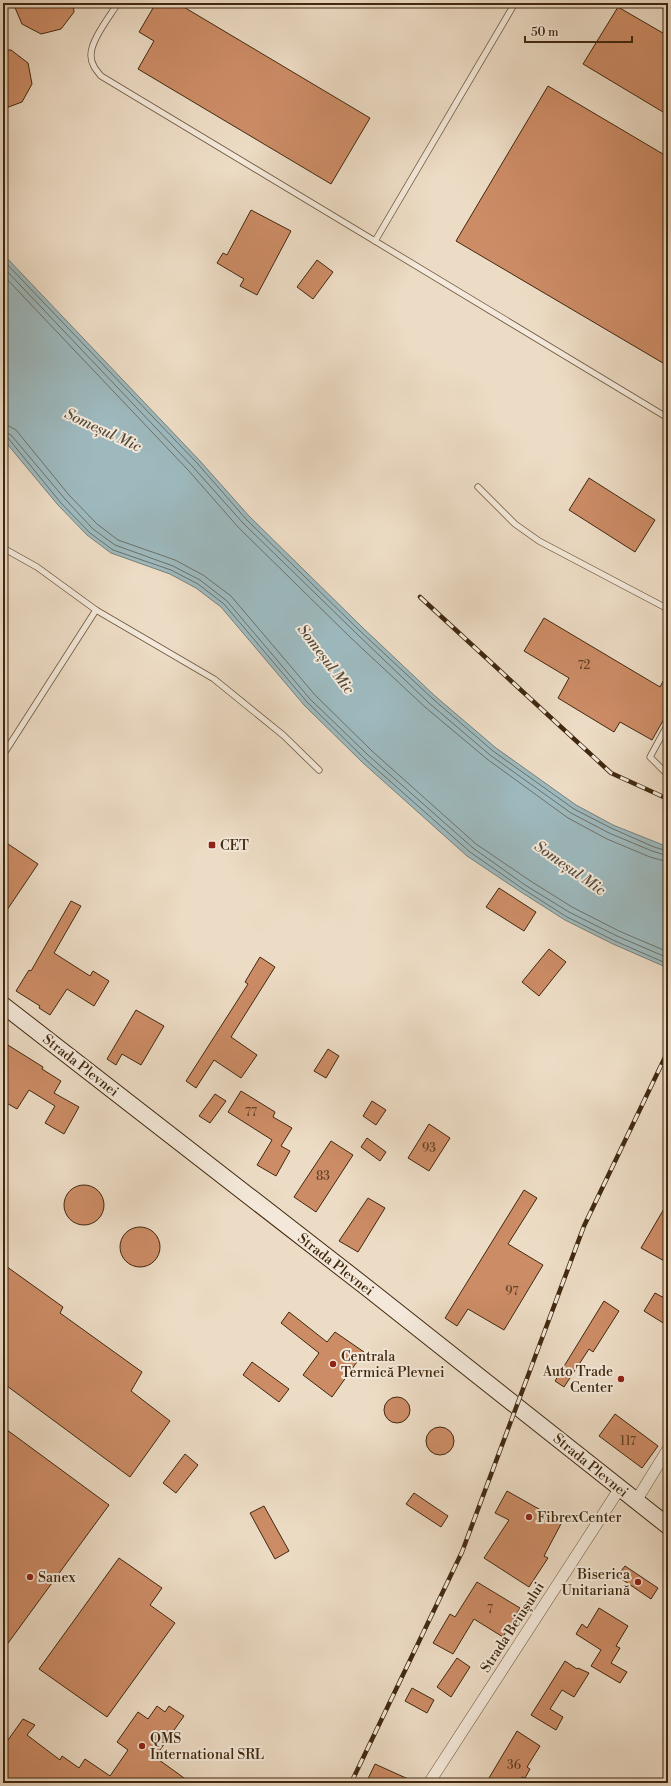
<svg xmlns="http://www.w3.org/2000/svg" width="671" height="1786" viewBox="0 0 671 1786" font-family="'Libre Bodoni',serif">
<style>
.water{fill:#9db9be;stroke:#787f78}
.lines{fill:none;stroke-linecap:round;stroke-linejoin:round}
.shore{stroke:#6e7066;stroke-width:1}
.building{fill:#cc8c66;stroke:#40280f}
.lane-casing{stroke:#6b553c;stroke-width:7}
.street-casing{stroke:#6b553c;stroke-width:12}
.secondary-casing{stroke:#40280f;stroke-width:18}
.lane{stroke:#f3e8d9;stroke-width:5.5}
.street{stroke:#f3e8d9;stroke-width:11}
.secondary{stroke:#f3e8d9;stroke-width:16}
.rail-casing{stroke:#40280f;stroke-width:4.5}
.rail{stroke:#f3e8d9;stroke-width:3;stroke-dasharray:9;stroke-linecap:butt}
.poi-dot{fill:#8f2418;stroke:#f3e8d9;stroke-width:1.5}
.labels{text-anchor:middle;stroke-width:4;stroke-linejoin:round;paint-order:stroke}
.number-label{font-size:12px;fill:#634125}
.poi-label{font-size:14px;fill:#40280f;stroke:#f3e8d9;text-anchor:start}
.street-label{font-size:14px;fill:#40280f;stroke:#f3e8d9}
.water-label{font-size:15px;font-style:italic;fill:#574c3b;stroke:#f3e8d9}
</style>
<rect width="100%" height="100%" fill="#eddcc5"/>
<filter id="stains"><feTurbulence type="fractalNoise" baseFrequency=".005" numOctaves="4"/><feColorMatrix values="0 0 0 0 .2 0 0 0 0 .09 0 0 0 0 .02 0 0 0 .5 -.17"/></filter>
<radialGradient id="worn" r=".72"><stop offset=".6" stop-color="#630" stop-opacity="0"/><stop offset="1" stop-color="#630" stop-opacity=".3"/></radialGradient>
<polygon class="water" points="3,254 200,461 249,516 362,627 435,696 496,748 576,805 613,825 668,847 668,968 613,944 565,920 521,892 467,856 362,762 304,705 221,607 196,588 170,574 111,553 87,535 58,505 3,439"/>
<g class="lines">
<g class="shore">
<polyline points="3,260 197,463 246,519 359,630 433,699 493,751 574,809 611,828 654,847 668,851"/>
<polyline points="3,267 193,467 243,523 356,633 429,703 490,755 571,813 609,833 652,851 668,856"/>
<polyline points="3,275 189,471 238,527 351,638 425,707 487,759 568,818 607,839 650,857 668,862"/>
<polyline points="3,425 9,426 16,430 69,495 97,524 118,540 175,560 203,575 231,596 315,695 372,751 476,844 529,880 572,907 619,931 668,952"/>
<polyline points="3,431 11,435 65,499 93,529 115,545 173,566 200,580 227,601 310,699 368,755 473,848 525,885 569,912 617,936 668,958"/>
<polyline points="3,437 8,438 61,503 90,533 113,550 171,570 198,584 224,604 307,702 365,759 470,852 523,889 567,917 615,941 668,964"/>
</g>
</g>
<g class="building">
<polygon points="13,3 73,3 74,12 61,29 41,34 22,24"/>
<polygon points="156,3 177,3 370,118 331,184 138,69 154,41 139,32"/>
<polygon points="618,7 668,36 668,115 583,64"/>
<polygon points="3,50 11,50 28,63 32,84 22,102 3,109"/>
<polygon points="548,86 668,157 668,366 456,241"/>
<polygon points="251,210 291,231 257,295 240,286 244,279 217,263 223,253 227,255"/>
<polygon points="317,260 333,272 313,299 297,287"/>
<polygon points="589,478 655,520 635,552 569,510"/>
<polygon points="544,618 660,687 668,672 668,712 652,740 620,722 614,732 558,698 569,678 524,651"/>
<polygon points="8,844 38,864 3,916 3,851"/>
<polygon points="499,888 536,912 524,931 486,907"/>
<polygon points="71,901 81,906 54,953 90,976 93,971 109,981 94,1006 67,989 50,1015 39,1008 40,1006 16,991 29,970 31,971"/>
<polygon points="549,949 566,962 539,996 522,982"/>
<polygon points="260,957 275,967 231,1037 257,1055 241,1078 214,1060 196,1088 186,1081 248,984 245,982"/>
<polygon points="136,1010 164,1026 141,1065 122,1054 116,1065 107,1059"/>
<polygon points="3,1042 43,1067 42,1069 61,1081 54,1093 79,1107 64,1134 45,1123 55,1106 29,1090 17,1109 3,1101"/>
<polygon points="328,1049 339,1056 326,1078 314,1071"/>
<polygon points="241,1091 275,1112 273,1117 292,1128 281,1146 290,1151 276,1176 257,1165 272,1140 228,1112"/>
<polygon points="215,1094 226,1101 210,1123 199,1116"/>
<polygon points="372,1101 386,1110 376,1125 363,1116"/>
<polygon points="429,1124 450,1138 429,1171 408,1158"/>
<polygon points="367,1138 386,1152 380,1161 361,1147"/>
<polygon points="331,1141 353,1155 316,1212 294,1197"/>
<circle cx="84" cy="1205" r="20"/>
<polygon points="524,1190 537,1198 508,1244 543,1265 504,1330 468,1309 457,1326 445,1318"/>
<polygon points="368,1198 385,1208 358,1252 339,1241"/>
<polygon points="668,1202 668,1263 641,1248"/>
<circle cx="140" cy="1247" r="20"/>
<polygon points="3,1264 63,1307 60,1313 142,1372 131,1391 170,1421 130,1477 3,1383"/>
<polygon points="655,1293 668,1300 668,1326 644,1311"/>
<polygon points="604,1301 619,1311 593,1352 589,1349 564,1387 555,1381"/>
<polygon points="289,1312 327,1342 335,1332 364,1352 332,1397 303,1375 319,1353 281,1323"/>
<polygon points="252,1362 289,1389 279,1402 243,1375"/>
<circle cx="397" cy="1410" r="13"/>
<polygon points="615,1414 658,1446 642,1468 599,1436"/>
<polygon points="3,1427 109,1505 3,1650"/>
<circle cx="440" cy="1441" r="14"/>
<polygon points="185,1454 198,1465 176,1493 163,1483"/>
<polygon points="507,1491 562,1522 544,1556 548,1558 529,1587 484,1558 509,1520 495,1513"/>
<polygon points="414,1493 448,1516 441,1527 406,1504"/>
<polygon points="264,1506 289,1551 275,1559 250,1513"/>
<polygon points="119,1558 162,1588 150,1605 175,1623 107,1717 39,1669"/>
<polygon points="625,1566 658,1588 651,1599 617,1576"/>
<polygon points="477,1582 520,1608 503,1637 474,1619 453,1654 433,1643 450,1614 455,1617"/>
<polygon points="599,1608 628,1626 616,1646 620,1648 611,1663 627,1672 620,1683 591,1666 601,1650 576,1634 582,1624 587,1628"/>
<polygon points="457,1658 470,1667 451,1697 437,1687"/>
<polygon points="565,1661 577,1669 578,1668 589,1673 574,1697 562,1690 550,1709 563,1717 556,1730 531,1715"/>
<polygon points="412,1688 434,1700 427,1713 405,1701"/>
<polygon points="157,1706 165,1712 169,1706 184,1716 155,1757 191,1783 11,1783 3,1778 3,1747 23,1719 35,1725 27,1735 60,1760 62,1756 79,1768 85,1759 110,1776 128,1750 117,1742 138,1712 148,1719"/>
<polygon points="517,1731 540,1746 527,1767 530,1769 525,1778 522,1777 518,1783 486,1783"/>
<polygon points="375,1764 417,1783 366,1783"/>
</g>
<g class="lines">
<g class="lane-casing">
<g id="lane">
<path d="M 118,3 C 110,16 90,41 91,56 C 91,64 96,70 101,76 L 375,241"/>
<polyline points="515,3 375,241 668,418"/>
<polyline points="660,3 668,8"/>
<polyline points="478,487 515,524 539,541 668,609"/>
<polyline points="3,548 37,567 96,610 214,679 283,735 319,770"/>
<polyline points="668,724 650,757 668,775"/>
<polyline points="3,755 96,610"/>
</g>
</g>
<g class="street-casing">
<g id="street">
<polyline points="636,1501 668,1449"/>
<polyline points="429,1783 620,1488"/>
</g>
</g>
<g class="secondary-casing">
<polyline id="secondary" points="3,1005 366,1287 668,1526"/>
</g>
<use href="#lane" class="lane"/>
<use href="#street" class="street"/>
<use href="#secondary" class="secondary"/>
<g class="rail-casing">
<g id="rail">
<polyline points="420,597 611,773 668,799"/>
<polyline points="351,1783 462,1552 584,1226 668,1051"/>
</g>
</g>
<use href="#rail" class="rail"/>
</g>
<g class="poi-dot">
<rect x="208" y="841" width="8" height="8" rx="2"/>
<circle cx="333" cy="1364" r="4"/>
<circle cx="621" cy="1379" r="4"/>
<circle cx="529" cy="1517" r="4"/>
<circle cx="30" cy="1577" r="4"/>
<circle cx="638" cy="1582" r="4"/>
<circle cx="142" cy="1746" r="4"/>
</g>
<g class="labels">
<g class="number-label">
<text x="584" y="669">72</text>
<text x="251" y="1116">77</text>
<text x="429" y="1152">93</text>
<text x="323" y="1180">83</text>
<text x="512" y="1295">97</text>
<text x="628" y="1445">117</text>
<text x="490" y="1613">7</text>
<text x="514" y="1769">36</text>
</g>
<g class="poi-label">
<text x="220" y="850">CET</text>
<text x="341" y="1361">Centrala<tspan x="341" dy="16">Termică Plevnei</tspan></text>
<text x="613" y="1376" text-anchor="end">Auto Trade<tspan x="613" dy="16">Center</tspan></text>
<text x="537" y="1522">FibrexCenter</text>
<text x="630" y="1579" text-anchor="end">Biserica<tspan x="630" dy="16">Unitariană</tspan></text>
<text x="38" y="1582">Sanex</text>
<text x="150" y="1743">QMS<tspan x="150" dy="16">International SRL</tspan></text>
</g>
<g class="street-label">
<text transform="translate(81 1065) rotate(38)" y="5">Strada Plevnei</text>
<text transform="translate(336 1264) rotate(38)" y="5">Strada Plevnei</text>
<text transform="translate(591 1465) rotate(39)" y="5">Strada Plevnei</text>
<text transform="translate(512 1627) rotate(-57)" y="5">Strada Beiușului</text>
</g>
<g class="water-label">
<text transform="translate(103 430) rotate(25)" y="5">Someșul Mic</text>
<text transform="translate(326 659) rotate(53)" y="5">Someșul Mic</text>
<text transform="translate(570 868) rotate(35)" y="5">Someșul Mic</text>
</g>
</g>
<rect width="671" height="1786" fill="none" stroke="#eddcc5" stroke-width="16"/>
<rect x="4" y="4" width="663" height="1778" fill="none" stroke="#40280f" stroke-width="2"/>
<rect x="8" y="8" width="655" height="1770" fill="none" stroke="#40280f"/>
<path d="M525 36v6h107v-6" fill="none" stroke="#40280f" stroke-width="2"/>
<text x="531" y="36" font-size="12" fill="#40280f" stroke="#f3e8d9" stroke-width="3" paint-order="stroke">50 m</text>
<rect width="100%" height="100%" filter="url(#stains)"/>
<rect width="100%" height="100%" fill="url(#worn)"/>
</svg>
